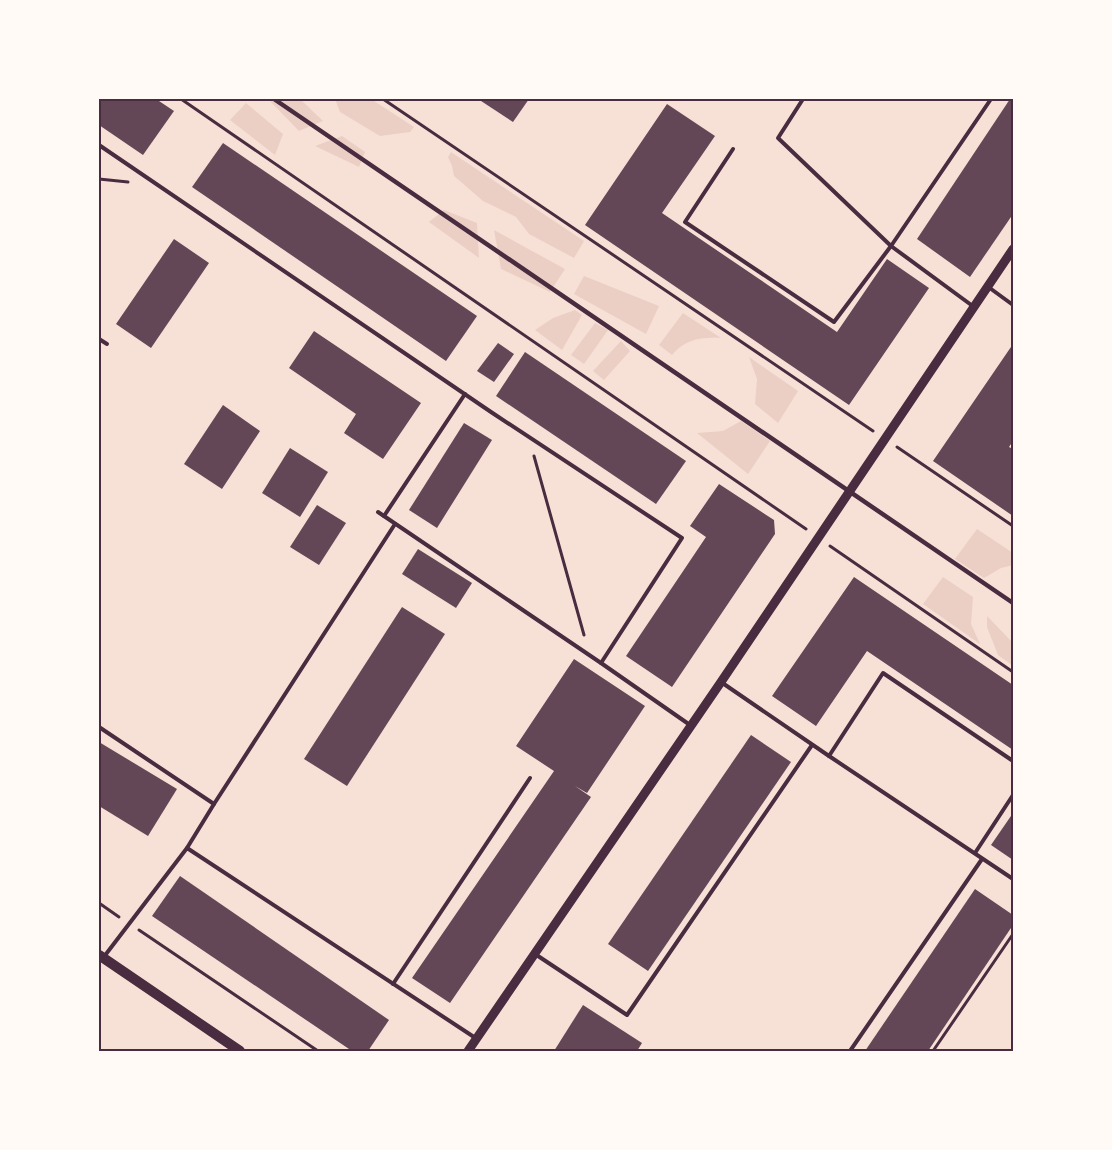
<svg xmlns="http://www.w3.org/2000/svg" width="1112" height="1150" viewBox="0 0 1112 1150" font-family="Ubuntu,sans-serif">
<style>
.green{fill:#ebcfc5}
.building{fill:#644757}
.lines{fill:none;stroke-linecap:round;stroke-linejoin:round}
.path{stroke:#4a2c40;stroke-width:3}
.service{stroke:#4a2c40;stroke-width:4}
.pedestrian{stroke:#4a2c40;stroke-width:4.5}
.tertiary{stroke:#4a2c40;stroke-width:9}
.secondary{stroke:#4a2c40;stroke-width:10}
.neatline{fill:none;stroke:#4a2c40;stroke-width:2}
</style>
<rect width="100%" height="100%" fill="#f7e1d7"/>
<g class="green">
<polygon points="268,99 300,99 323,121 299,131"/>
<polygon points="335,99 371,99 414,127 410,132 380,136 340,112"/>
<polygon points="246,103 283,134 275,155 230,120"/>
<polygon points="342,136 365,152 359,167 315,146"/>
<polygon points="451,152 584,241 574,258 529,234 516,217 483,201 454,176 452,166 448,157"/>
<polygon points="444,210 477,223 479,258 429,222"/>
<polygon points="494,230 565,269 550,292 501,269"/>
<polygon points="584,276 659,306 646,334 574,294"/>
<polygon points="575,310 582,315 562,350 535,330 553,318"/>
<path d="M 683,313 L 721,338 C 701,337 685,339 672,355 L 659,345 Z"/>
<polygon points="595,323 608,330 584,364 571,355"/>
<polygon points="621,341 630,351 604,380 593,371"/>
<polygon points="749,357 798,391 778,423 755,404 757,379"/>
<polygon points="741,421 770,441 748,474 697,433 723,431"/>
<polygon points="977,529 1013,553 1013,565 1001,568 984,578 955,559"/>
<polygon points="943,577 973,597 971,624 980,644 923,604"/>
<polygon points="987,616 1013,643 1013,666 998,655 987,627"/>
</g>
<g class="building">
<polygon points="99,99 156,99 174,111 143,155 99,125"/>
<polygon points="478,99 529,99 513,122"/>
<polygon points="1010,99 1013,99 1013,214 970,277 917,239"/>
<polygon points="667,104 715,136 662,213 837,332 887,259 929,288 849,405 585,225"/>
<polygon points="223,143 477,316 446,361 192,187"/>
<polygon points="174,239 209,263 151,348 116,324"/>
<polygon points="314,331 421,403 383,459 344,433 356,414 289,368"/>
<polygon points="498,343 514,354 494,382 477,371"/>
<polygon points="1013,344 1013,441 1009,447 1013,449 1013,516 933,461"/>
<polygon points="525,352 686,461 656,504 496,396"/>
<polygon points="223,405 260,431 222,489 184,464"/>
<polygon points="464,423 492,440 437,528 409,510"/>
<polygon points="290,448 328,472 300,517 262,493"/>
<polygon points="719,484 774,520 775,534 672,687 626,656 706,537 690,526"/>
<polygon points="317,505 346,523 319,565 290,547"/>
<polygon points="418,549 472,583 456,608 402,574"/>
<polygon points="854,577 1013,685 1013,750 867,651 816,726 772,696"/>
<polygon points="402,607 445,634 347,786 304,759"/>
<polygon points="574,659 645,706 587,793 575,786 591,797 450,1003 412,978 554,771 516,746"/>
<polygon points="751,735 791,762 648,971 608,944"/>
<polygon points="99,742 177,789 148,836 99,806"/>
<polygon points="1013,813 1013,860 991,845"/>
<polygon points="180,876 389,1020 368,1051 352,1051 152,916"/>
<polygon points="975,889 1013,915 1013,925 928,1051 865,1051"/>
<polygon points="583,1005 642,1043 637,1051 554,1051"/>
</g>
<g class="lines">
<g class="path">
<polyline points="181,99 806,529"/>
<polyline points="383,99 873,431"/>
<polyline points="99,179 128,182"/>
<polyline points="897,447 1013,526"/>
<polyline points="534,456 584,635"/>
<polyline points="830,546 1013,672"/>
<polyline points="99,903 119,917"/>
<polyline points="139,930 318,1051"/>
<polyline points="933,1051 1013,934"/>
</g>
<g class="service">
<polyline points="803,99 778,138 891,246 991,99"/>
<polyline points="99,145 491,412 682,538 601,663 690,725"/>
<polyline points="733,149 685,222 834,322 891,246 974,307"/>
<polyline points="987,286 1013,305"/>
<polyline points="99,339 107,344"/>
<polyline points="378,512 601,663"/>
<polyline points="384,516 465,394"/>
<polyline points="721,682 829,756 883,673 1013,761"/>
<polyline points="99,727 214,804 187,848"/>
<polyline points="829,756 1013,879"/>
<polyline points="214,804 395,524"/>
<polyline points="975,853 1013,795"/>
<polyline points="535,954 627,1015 812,745"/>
<polyline points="103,958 187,848 477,1039"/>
<polyline points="393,984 530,778"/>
<polyline points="850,1051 982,859"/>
</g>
<polyline class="pedestrian" points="274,99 1013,603"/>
<polyline class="tertiary" points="468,1051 721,682 1013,249"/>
<polyline class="secondary" points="99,955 240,1051"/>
</g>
<rect width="1112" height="1150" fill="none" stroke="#fffaf5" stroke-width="200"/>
<rect x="100" y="100" width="912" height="950" class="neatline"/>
</svg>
